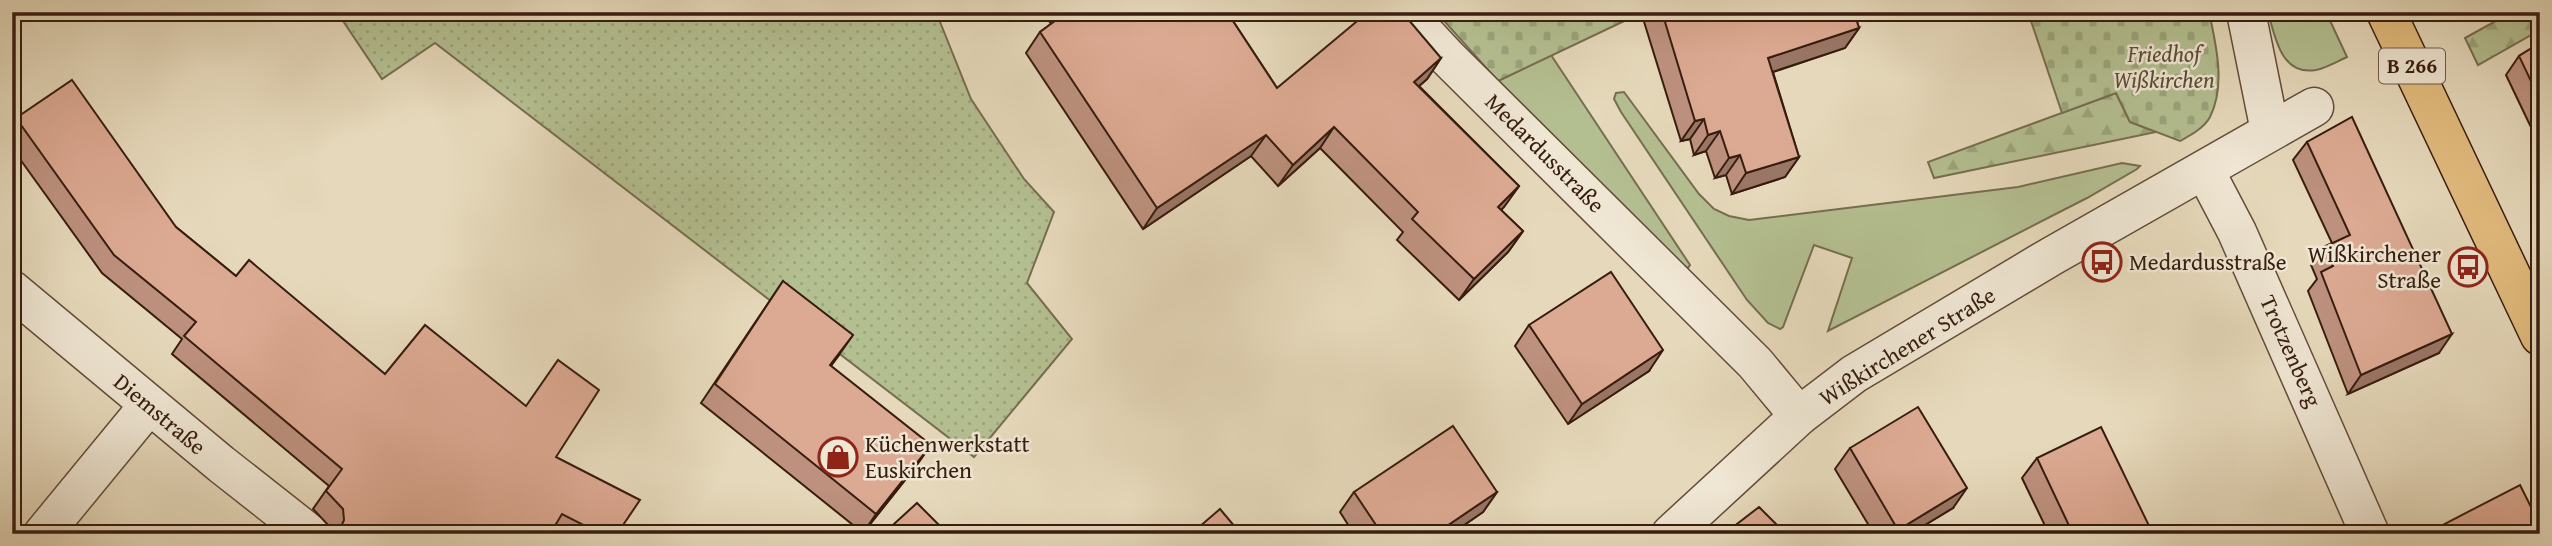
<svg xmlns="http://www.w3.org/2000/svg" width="2552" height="546" viewBox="0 0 2552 546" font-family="'Gentium Book Plus',serif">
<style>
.grass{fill:#b4bf91;stroke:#766e50;stroke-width:2}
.forest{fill:url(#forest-firs);stroke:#766e50;stroke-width:2}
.cemetery{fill:url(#cemetery-stones);stroke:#766e50;stroke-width:2}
.park{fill:url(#park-dots);stroke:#766e50;stroke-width:2}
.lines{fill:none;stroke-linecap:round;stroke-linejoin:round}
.minor-casing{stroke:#634c3a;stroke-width:41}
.major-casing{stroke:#371d0f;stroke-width:41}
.minor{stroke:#efe6d3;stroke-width:38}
.major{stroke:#e3bc7e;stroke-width:38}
.wall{fill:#bd917e;stroke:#371d0f;stroke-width:2}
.shaded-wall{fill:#9a7666;stroke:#371d0f;stroke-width:2}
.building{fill:#dca992;stroke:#371d0f;stroke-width:2}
.labels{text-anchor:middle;stroke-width:5;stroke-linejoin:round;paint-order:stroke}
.shield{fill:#efe6d3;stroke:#6e594a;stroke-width:2}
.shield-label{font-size:21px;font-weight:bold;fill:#371d0f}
.park-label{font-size:23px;font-style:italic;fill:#5c4e36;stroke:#efe6d3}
.street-label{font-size:23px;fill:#371d0f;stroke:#efe6d3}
.poi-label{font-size:23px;fill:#371d0f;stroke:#efe6d3;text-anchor:start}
</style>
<defs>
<pattern id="forest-firs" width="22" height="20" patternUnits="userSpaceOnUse" patternTransform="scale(1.75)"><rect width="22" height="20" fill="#b4bf91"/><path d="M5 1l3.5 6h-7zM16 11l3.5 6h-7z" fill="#9ba47c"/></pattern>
<pattern id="cemetery-stones" width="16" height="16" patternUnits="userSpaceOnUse" patternTransform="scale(1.75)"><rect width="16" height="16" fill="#b4bf91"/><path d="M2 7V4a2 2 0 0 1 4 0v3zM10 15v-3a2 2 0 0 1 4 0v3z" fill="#9ba47c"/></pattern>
<pattern id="park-dots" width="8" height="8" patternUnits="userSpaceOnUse" patternTransform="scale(1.75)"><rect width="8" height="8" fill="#b4bf91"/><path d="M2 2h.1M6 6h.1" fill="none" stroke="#9ba47c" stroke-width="1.8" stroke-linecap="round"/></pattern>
</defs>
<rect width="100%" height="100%" fill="#e6d9bb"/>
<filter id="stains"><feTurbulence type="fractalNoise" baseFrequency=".00286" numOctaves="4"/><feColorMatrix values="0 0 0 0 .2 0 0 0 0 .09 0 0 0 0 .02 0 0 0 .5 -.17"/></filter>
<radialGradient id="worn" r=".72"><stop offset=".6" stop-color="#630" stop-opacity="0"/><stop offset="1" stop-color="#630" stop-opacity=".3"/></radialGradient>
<g class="grass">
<path d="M 2268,12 L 2326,12 L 2347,57 C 2338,61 2326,68 2316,70 C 2281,76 2275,37 2268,12 Z"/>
<polygon points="1551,55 1690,265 1688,268 1683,266 1498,81"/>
<polygon points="1624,92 1699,194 1714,209 1729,216 1749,220 2018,187 2122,163 2140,166 2137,169 2087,198 1828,331 1852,258 1814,245 1783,327 1780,329 1768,323 1747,300 1621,112 1614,99 1616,93"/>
</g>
<g class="forest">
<polygon points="2512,12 2540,12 2540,30 2478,65 2465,38"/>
<polygon points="2116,93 2130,122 2156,132 1934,178 1928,162"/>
</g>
<g class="cemetery">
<polygon points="1436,12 1641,12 1641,13 1498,81"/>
<path d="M 2028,12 L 2209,12 C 2216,45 2226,85 2210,117 C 2204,128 2191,135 2180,141 L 2130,122 L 2116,93 L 2062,113 Z"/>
</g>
<polygon class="park" points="337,12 936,12 971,99 1024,179 1054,212 1027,283 1072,339 974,457 435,43 382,79"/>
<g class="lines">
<g class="minor-casing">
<g id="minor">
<polyline points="1405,12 1446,56 1755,363 1799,416"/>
<polyline points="2246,12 2270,131"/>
<polyline points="2205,171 2237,232 2370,534"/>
<polyline points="12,290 221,464 310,534"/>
<polyline points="43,534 149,405"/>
<polyline points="1671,534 1799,416 1854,374 2052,256 2314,107"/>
</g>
</g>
<g class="major-casing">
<polyline id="major" points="2386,12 2540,336"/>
</g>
<use href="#minor" class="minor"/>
<use href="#major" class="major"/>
</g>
<g class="wall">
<polygon points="1043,12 1227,12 1277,88 1441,58 1427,79 1419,86 1519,186 1501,210 1523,231 1508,252 1459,300 1397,240 1403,232 1320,148 1278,186 1251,156 1143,229 1026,53 1040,32 1051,24"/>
<polygon points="1641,12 1854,12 1859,28 1845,48 1773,72 1799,157 1785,177 1732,194 1726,175 1715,178 1706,151 1694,155 1690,139 1681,141"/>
<polygon points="2540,43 2540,146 2506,75 2519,56"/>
<polygon points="16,118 176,227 236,276 385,374 556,457 617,534 553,534 551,533 550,534 331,534 330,527 313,509 329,486 172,354 182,339 102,273 12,148 12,123"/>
<polygon points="2307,142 2439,353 2348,394 2308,291 2317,279 2311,265 2324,247 2332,243 2293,160"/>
<polygon points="783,281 839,355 831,366 917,465 863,533 701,403"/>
<polygon points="1529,325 1649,371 1568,424 1515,346"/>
<polygon points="1850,448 1953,508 1910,534 1874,534 1835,469"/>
<polygon points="2037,458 2153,534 2049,534 2022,478"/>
<polygon points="1354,492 1497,492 1483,512 1451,534 1354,534 1340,512"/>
</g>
<g class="shaded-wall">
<polygon points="1859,28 1845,48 1754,78 1768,58"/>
<polygon points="1441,58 1427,79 1400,103 1414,82"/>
<polygon points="1704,119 1690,139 1681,141 1695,121"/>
<polygon points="1334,127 1320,148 1278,186 1293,165"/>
<polygon points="1720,131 1706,151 1694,155 1708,135"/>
<polygon points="1266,135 1251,156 1143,229 1157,208"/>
<polygon points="1740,155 1726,175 1715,178 1729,158"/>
<polygon points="1799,157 1785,177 1732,194 1746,173"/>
<polygon points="1519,186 1504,207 1483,228 1498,207"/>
<polygon points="1523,231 1508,252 1459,300 1474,279"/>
<polygon points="2452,334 2439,353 2348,394 2361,375"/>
<polygon points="853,335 839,355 816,385 830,365"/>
<polygon points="1663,350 1649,371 1568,424 1582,404"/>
<polygon points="931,445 917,465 863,533 876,514"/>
<polygon points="1967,488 1953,508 1910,534 1895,534 1898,530"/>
<polygon points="1497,492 1483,512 1451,534 1435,534"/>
</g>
<g class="building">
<polygon points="1067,12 1227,12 1277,88 1368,12 1402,12 1441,58 1414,82 1519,186 1498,207 1523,231 1474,279 1412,219 1418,212 1334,127 1293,165 1266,135 1157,208 1040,32"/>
<polygon points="1662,12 1854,12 1859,28 1768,58 1799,157 1746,173 1740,155 1729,158 1720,131 1708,135 1704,119 1695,121"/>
<polygon points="2540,43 2540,100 2519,56"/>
<polygon points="72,80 176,227 236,276 249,260 385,374 425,325 526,406 558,360 599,390 556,457 640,500 617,534 601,534 562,514 550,534 334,534 340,529 344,520 343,509 326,491 342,469 184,336 196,322 114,255 16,118"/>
<polygon points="2352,117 2452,334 2361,375 2321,272 2333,266 2324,247 2350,235 2307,142"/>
<polygon points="1611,272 1663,350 1582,404 1529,325"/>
<polygon points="783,281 853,335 830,365 931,445 876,514 715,384"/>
<polygon points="1918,407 1967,488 1898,530 1850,448"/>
<polygon points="1453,426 1497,492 1435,534 1382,534 1354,492"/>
<polygon points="2101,427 2153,534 2073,534 2037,458"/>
<polygon points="2520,485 2540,525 2540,529 2530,534 2429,534 2429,532"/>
<polygon points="917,503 948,534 883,534"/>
<polygon points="1759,507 1786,534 1724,534"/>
<polygon points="1220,509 1241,534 1191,534"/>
<polygon points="300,526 313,534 295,534"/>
</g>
<defs>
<g id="bus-ring" transform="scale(2.0125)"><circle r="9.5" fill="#efe6d3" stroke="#8f2418" stroke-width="1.5"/><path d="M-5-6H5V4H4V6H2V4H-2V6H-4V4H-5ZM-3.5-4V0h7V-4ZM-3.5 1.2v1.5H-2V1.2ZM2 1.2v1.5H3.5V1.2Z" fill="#8f2418"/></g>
<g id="shop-ring" transform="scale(2.0125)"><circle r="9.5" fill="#efe6d3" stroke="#8f2418" stroke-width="1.5"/><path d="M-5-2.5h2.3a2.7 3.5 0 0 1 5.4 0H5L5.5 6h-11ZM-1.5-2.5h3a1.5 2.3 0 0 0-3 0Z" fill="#8f2418"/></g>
</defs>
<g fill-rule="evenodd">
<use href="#bus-ring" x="2102" y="262"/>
<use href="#bus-ring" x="2468" y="267"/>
<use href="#shop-ring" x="838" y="457"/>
</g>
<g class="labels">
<rect class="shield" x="2379" y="48.5" width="66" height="35" rx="5"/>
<g class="shield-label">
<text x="2412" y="73">B 266</text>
</g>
<g class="park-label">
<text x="2164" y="62">Friedhof<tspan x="2164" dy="26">Wißkirchen</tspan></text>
</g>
<g class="street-label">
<text transform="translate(1545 153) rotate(45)" y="8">Medardusstraße</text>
<text transform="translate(1907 346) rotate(-32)" y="8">Wißkirchener Straße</text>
<text transform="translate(2291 351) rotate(66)" y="8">Trotzenberg</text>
<text transform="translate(160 414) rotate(40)" y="8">Diemstraße</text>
</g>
<g class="poi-label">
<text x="2441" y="262" text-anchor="end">Wißkirchener<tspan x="2441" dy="26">Straße</tspan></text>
<text x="2129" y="270">Medardusstraße</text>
<text x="865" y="452">Küchenwerkstatt<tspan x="865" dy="26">Euskirchen</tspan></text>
</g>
</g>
<rect width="2552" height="546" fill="none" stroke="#e6d9bb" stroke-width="42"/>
<rect x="14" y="14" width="2524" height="518" fill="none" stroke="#371d0f" stroke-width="3.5"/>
<rect x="21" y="21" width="2510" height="504" fill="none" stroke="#371d0f" stroke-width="2"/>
<rect width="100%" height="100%" filter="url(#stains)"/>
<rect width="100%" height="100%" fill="url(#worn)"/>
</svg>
